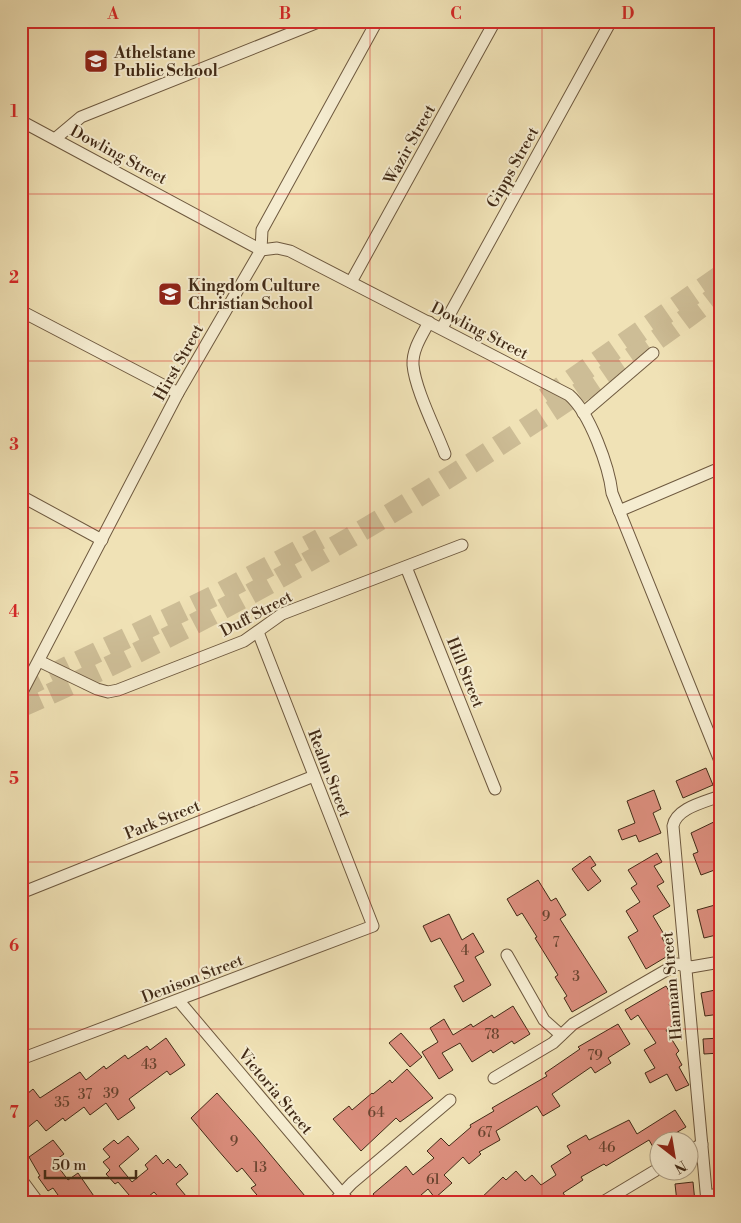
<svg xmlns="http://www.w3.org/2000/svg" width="741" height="1223" viewBox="0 0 741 1223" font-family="'Libre Bodoni',serif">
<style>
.building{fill:#db8e7d;stroke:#422b17}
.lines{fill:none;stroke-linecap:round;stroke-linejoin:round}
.motorway-tunnel{stroke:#cdbd96;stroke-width:21;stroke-dasharray:21 11;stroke-linecap:butt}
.minor-casing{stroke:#6e593f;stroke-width:13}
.minor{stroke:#f5ecd0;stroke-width:11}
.grid{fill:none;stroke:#d62828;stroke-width:1;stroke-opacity:0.55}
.labels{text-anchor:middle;stroke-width:4;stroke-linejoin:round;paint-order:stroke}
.number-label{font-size:14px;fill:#684430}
.poi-label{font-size:16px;font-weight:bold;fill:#422b17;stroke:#f5ecd0;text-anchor:start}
.street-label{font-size:16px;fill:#422b17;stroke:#f5ecd0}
.neatline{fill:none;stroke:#d62828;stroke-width:2}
.grid-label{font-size:16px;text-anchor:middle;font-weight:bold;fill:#d62828}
</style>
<rect width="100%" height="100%" fill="#f0e2b6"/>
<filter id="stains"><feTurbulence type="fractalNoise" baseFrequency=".004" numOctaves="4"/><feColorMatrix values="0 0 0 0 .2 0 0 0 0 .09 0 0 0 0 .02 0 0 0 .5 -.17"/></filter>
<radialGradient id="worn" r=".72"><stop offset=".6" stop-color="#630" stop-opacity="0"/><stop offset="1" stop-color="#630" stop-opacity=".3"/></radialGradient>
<g class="building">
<polygon points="706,768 713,785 683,798 676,781"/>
<polygon points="654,790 661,809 653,813 661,833 639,842 636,835 622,840 618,830 635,823 627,801"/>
<polygon points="720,819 720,868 701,875 693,854 698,852 691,833"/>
<polygon points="657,853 662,862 654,866 664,882 657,886 670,906 653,916 665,936 662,938 671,954 646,969 628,937 638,931 626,911 640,902 631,888 637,884 628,870"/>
<polygon points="590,856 596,865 591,868 601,881 588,891 572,869"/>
<polygon points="538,880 551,901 556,898 566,915 560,919 607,992 572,1012 564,998 567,996 555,977 558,975 535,938 537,937 522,913 517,916 507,899"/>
<polygon points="715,905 720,934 704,938 697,910"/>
<polygon points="449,914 462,940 473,933 484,952 475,957 491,985 463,1002 454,986 464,981 440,938 431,942 423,926"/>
<polygon points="666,986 675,1001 669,1004 680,1021 666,1030 679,1051 676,1054 682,1065 679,1067 689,1085 676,1091 667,1074 650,1083 645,1073 655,1068 644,1050 656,1043 638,1015 631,1020 625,1010"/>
<polygon points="720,989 720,1014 705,1016 701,993"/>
<polygon points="513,1006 530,1034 514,1044 512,1041 493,1053 491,1050 472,1062 460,1043 442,1053 453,1070 439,1079 422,1052 438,1042 430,1028 444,1019 453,1035 471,1024 473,1027 492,1015 494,1018"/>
<polygon points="618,1024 630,1044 608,1058 611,1063 595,1073 591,1067 552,1094 560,1106 543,1116 537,1106 496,1131 500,1140 479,1152 481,1154 469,1164 463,1157 444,1175 452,1183 435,1198 428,1189 413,1202 379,1202 373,1194 406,1166 413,1175 434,1158 427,1151 441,1138 449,1146 471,1127 470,1125 494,1111 492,1108 547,1076 545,1073 580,1049 578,1047"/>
<polygon points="401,1033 422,1057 410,1067 389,1043"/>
<polygon points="166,1038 185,1065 170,1075 167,1071 129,1099 135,1108 118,1120 106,1103 90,1115 84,1107 65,1121 63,1118 46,1131 37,1120 21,1133 21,1099 33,1089 40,1098 80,1072 86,1080 104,1066 106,1069 125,1055 128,1059 147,1046 150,1050"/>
<polygon points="720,1038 720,1053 704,1054 703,1039"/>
<polygon points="407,1069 433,1098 400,1122 396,1118 361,1151 333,1119 349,1106 352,1110 372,1093 373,1094 390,1080 392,1083"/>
<polygon points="217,1093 254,1135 310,1202 271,1202 267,1197 262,1201 251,1188 256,1185 242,1168 237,1172 217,1149 191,1118"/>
<polygon points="675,1110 686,1127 664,1140 658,1140 658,1144 653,1147 649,1140 606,1166 604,1164 581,1177 583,1180 563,1193 566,1197 558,1202 530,1202 525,1197 520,1202 477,1202 503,1177 506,1180 516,1171 525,1181 532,1175 541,1185 556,1175 551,1166 571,1153 567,1146 586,1135 589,1140 629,1120 637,1134"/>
<polygon points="128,1136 139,1149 119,1166 132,1182 148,1169 145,1165 156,1155 163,1164 168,1159 176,1168 180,1164 188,1174 176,1184 191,1202 163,1202 154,1192 142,1202 135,1202 118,1182 115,1184 106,1174 110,1170 103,1162 110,1157 103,1149 114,1140 118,1144"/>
<polygon points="53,1140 64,1154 54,1161 68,1180 78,1173 98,1202 63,1202 53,1188 48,1191 38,1177 40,1176 29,1157"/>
<polygon points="693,1182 695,1202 677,1202 675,1184"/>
</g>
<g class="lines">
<g class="motorway-tunnel">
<polyline points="545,398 720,276"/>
<polyline points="21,689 214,596 320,539"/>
<path d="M 21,707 C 195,630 360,537 518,433 C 587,388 655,343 720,293"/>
</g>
<g class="minor-casing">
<g id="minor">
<path d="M 21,121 L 261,250 L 277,248 L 290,251 L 569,395 C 590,413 609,467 612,493 L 720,761"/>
<polyline points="56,138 81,117 321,21"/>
<polyline points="351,282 495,21"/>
<polyline points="21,311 178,393"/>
<path d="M 429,322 C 422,335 412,350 413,365 C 415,389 436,430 445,454"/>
<polyline points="442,328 611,21"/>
<polyline points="583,413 653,353"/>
<polyline points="21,496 102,540"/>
<polyline points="619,511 720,468"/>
<polyline points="406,567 495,789"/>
<polyline points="39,661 97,689 108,692 118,690 244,641 282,614 462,545"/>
<polyline points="21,694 178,393 261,250 262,230 377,21"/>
<polyline points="21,893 314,776"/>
<polyline points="507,955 544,1020 561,1035"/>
<polyline points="179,1001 349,1202"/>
<polyline points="21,1059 373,926 258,632"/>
<polyline points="494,1078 553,1043 573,1024 677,964 691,967 720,962"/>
<polyline points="688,1152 702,1144"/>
<polyline points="21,1179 38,1202"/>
<polyline points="707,1196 720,1194"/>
<polyline points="334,1202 352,1183 450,1100"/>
<polyline points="603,1202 658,1169"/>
<path d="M 707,1202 L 673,826 C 676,808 705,802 720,796"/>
</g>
</g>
<use href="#minor" class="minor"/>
</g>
<path class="grid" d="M 199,21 L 199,1202M 370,21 L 370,1202M 542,21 L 542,1202M 21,194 L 720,194M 21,361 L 720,361M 21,528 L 720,528M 21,695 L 720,695M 21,862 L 720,862M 21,1029 L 720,1029"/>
<defs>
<g id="school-square" transform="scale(1.25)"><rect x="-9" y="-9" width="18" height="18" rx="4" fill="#8f2418" stroke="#f5ecd0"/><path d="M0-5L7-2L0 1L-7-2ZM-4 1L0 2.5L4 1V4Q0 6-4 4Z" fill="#fff"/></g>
</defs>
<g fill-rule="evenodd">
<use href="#school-square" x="96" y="61"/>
<use href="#school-square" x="170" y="294"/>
</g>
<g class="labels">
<g class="number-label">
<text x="546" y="921">9</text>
<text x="556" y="947">7</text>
<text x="465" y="955">4</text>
<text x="576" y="981">3</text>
<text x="492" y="1039">78</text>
<text x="595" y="1060">79</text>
<text x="149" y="1069">43</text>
<text x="111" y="1098">39</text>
<text x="85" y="1099">37</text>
<text x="62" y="1107">35</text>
<text x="376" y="1117">64</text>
<text x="485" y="1137">67</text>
<text x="234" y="1146">9</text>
<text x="607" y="1152">46</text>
<text x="260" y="1172">13</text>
<text x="433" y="1184">61</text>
</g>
<g class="poi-label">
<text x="114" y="58">Athelstane<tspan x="114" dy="18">Public School</tspan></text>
<text x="188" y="291">Kingdom Culture<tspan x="188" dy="18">Christian School</tspan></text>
</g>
<g class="street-label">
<text transform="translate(409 144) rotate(-61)" y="6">Wazir Street</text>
<text transform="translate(119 154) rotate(28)" y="6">Dowling Street</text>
<text transform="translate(512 167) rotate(-61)" y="6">Gipps Street</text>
<text transform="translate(480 330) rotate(27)" y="6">Dowling Street</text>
<text transform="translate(178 362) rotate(-61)" y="6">Hirst Street</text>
<text transform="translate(256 613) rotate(-28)" y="6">Duff Street</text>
<text transform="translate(466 672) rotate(68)" y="6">Hill Street</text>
<text transform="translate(330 773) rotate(69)" y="6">Realm Street</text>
<text transform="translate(162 819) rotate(-22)" y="6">Park Street</text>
<text transform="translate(192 978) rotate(-21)" y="6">Denison Street</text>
<text transform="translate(671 986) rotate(-95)" y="6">Hannam Street</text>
<text transform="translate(276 1091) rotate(50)" y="6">Victoria Street</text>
</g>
</g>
<rect width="741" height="1223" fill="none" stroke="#f0e2b6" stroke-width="55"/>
<g transform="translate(674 1156) rotate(149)"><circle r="24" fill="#f5ecd0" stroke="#ad9f86"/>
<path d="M0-4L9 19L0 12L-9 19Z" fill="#8f2418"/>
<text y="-8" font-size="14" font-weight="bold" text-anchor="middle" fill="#422b17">N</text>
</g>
<path d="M45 1170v8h91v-8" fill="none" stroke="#422b17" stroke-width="2.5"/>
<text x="52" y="1170" font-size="15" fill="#422b17" stroke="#f5ecd0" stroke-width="4" paint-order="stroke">50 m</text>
<rect x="28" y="28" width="686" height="1168" class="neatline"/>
<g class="grid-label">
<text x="113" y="19">A</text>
<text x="285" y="19">B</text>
<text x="456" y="19">C</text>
<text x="628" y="19">D</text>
<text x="14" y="117">1</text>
<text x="14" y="283">2</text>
<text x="14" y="450">3</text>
<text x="14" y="617">4</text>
<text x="14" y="784">5</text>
<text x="14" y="951">6</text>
<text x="14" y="1118">7</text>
</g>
<rect width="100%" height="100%" filter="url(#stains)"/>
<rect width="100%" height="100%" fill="url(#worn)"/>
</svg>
